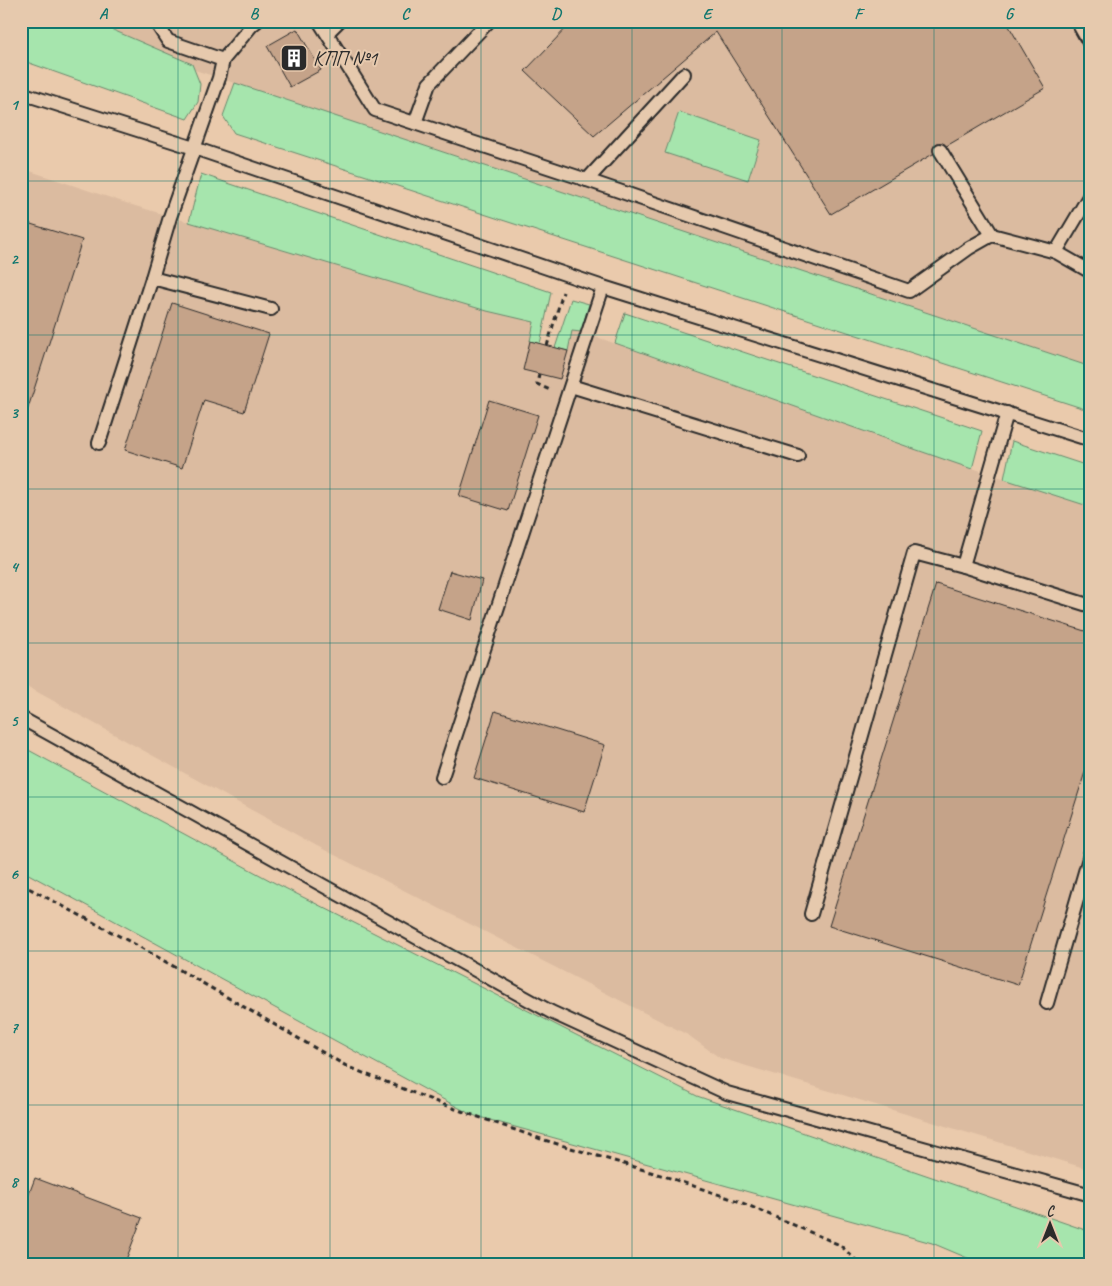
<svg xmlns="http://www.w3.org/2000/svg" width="1112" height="1286" viewBox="0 0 1112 1286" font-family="Caveat,sans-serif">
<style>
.built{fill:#dbbba0}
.green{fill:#a6e5ad;stroke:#68886c}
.building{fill:#c5a389;stroke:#2b2b2b}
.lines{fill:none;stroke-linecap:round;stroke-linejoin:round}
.lane-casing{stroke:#2b2b2b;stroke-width:16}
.path{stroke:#2b2b2b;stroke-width:3;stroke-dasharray:5 4;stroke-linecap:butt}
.lane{stroke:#e6c9ad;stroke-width:12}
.grid{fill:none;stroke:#0f766e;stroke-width:1;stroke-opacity:0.55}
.labels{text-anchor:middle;stroke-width:4;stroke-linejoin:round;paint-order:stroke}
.poi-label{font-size:20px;fill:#2b2b2b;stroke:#e6c9ad;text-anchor:start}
.neatline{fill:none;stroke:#0f766e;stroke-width:2}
.grid-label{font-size:16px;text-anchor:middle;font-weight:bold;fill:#0f766e}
</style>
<rect width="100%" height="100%" fill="#eacaac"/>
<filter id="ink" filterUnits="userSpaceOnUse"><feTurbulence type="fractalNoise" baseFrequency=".02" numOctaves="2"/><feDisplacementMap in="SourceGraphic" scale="10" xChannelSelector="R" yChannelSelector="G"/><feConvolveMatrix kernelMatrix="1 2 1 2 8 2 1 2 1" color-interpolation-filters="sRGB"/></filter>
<g filter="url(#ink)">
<g class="built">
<polygon points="76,21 1091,21 1091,367 195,70"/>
<polygon points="21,168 132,205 487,311 535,322 530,341 567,351 572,330 588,334 917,450 1091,507 1091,1170 720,1058 688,1035 317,846 21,683"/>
</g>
<g class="green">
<polygon points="21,21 92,21 192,64 200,84 198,102 187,119 21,60"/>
<polygon points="235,83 1091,367 1091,411 234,133 223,116"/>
<polygon points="679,112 761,140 748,180 665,153"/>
<polygon points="201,174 551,292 540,344 530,341 534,322 487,311 189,222"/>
<polygon points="571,299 589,304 581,332 572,331 568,351 555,348"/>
<polygon points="625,313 982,431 972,469 917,450 615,343"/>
<polygon points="1012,441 1091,467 1091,507 1004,479"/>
<polygon points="21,746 275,883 697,1096 1091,1232 1091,1265 984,1265 932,1243 472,1115 21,870"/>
</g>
<g class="building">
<polygon points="573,21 1006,21 1045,88 831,214 716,32 594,136 525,71"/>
<polygon points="297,29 321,70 290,87 267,46"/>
<polygon points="21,221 82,240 21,430"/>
<polygon points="172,303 269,334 244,412 204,400 182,468 125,450"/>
<polygon points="530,341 568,351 560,379 523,370"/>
<polygon points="489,400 538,415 508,511 459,496"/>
<polygon points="450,571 482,580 472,620 438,609"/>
<polygon points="936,584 1091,633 1091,753 1018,985 829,926"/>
<polygon points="495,711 605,745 584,812 474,778"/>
<polygon points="35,1178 142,1218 124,1265 21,1265 21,1215"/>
</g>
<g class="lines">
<g class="lane-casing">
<g id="lane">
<polyline points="155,21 168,41 223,60"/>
<polyline points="319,21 375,110 587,180 909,291 969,248 992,235 1056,252 1091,272"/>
<polyline points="1077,21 1091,46"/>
<polyline points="327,33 339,21"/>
<polyline points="21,93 194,148 603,287 1091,440"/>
<polyline points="415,123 429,84 489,21"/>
<polyline points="940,150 992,235"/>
<polyline points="587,180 684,74"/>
<polyline points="1056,252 1091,193"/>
<polyline points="152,278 271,309"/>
<polyline points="571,386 798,456"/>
<polyline points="99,443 152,278 170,217 219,78 223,60 252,25 257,21"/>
<polyline points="963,566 1007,413"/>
<polyline points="21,718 551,1012 727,1093 1091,1195"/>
<polyline points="442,777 603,287"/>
<polyline points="811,914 914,553 963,566 1091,606"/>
<polyline points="1047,1003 1091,851"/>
</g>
</g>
<g class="path">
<polyline points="547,346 563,292"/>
<polyline points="539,374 537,384 550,390"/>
<polyline points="21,884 140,947 348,1067 447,1106 541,1139 664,1176 738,1201 840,1245 861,1265"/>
</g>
<use href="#lane" class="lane"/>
</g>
</g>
<path class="grid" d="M 178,21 L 178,1265M 330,21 L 330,1265M 481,21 L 481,1265M 632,21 L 632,1265M 782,21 L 782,1265M 934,21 L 934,1265M 21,181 L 1091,181M 21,335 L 1091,335M 21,489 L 1091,489M 21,643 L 1091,643M 21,797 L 1091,797M 21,951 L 1091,951M 21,1105 L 1091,1105"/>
<defs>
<g id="building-square" transform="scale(1.4375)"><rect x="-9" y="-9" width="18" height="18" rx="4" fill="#2b2b2b" stroke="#e6c9ad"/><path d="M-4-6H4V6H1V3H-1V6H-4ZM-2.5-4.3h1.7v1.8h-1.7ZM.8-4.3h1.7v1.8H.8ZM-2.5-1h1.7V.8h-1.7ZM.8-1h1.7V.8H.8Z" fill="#fff"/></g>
</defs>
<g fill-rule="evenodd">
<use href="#building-square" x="294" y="58"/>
</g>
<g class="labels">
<g class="poi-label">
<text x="313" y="65">КПП №1</text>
</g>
</g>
<rect width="1112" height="1286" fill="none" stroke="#e6c9ad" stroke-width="55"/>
<g transform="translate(1050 1224)" stroke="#e6c9ad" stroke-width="4" paint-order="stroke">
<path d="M0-4L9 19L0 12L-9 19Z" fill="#2b2b2b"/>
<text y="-8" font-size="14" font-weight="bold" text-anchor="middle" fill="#2b2b2b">С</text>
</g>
<rect x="28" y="28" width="1056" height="1230" class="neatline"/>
<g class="grid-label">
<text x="103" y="19">A</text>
<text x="254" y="19">B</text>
<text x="405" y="19">C</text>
<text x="556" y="19">D</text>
<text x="707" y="19">E</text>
<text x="858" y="19">F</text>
<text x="1009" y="19">G</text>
<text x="14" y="110">1</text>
<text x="14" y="264">2</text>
<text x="14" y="418">3</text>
<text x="14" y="572">4</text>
<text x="14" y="726">5</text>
<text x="14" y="879">6</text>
<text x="14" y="1033">7</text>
<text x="14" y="1187">8</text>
</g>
</svg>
